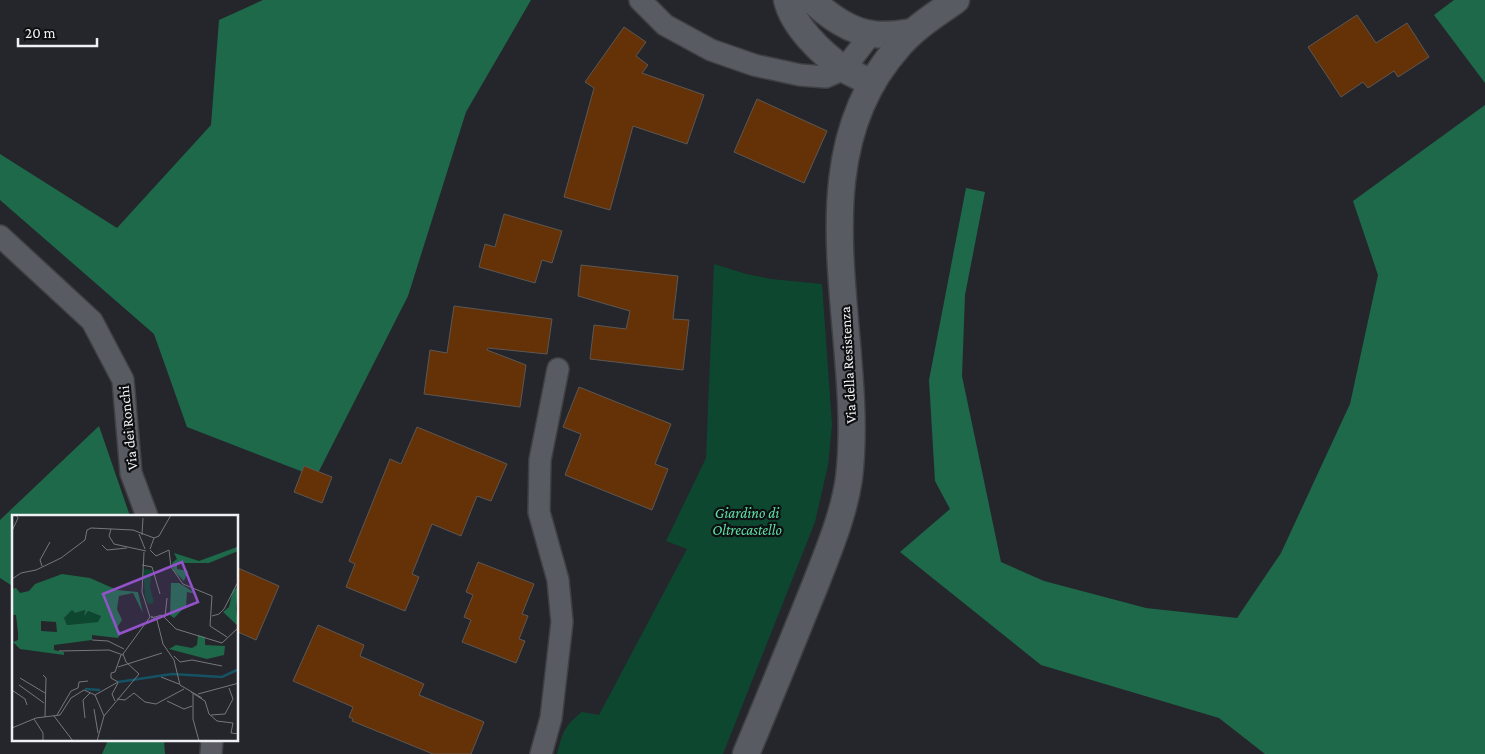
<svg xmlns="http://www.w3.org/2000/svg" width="1485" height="754" viewBox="0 0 1485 754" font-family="'Crimson Pro',serif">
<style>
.green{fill:#0e4730}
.forest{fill:#1e694a}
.building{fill:#653207;stroke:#5d5753}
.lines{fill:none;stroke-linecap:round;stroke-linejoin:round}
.minor-casing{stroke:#3f4044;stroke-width:24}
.tertiary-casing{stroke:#3f4044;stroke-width:29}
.minor{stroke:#585b61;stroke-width:21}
.tertiary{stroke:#585b61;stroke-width:26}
.labels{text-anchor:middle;stroke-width:4.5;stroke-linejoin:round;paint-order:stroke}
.street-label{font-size:15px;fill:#eff0f4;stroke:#0e0f11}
.park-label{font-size:15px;font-style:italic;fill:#5fe0a7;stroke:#0e0f11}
.inset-river{fill:none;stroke:#155264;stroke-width:2.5}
.inset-road{fill:none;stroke:#75777b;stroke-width:1}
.view{fill:#9253ca;fill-opacity:0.15;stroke:#9253ca;stroke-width:2.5}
.inset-edge{fill:none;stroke:#eff0f4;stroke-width:2.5}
</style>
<rect width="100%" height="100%" fill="#24262b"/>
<path class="green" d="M 714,264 L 746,274 L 771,279 L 822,284 L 832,425 L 828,465 L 815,522 L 723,754 L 557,754 C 563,732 564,726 582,712 L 599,715 L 687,549 L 666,541 L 706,458 Z"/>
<g class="forest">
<polygon points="263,0 531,0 466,112 408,296 316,477 187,427 154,334 0,200 0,154 117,228 211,125 219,20"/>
<polygon points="1454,0 1485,0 1485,83 1434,15"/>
<polygon points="1485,105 1485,754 1265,754 1219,718 1041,665 900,552 950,509 935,481 929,380 966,188 985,192 965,295 962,376 1001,562 1044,581 1146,608 1237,618 1281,553 1350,404 1378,275 1353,201"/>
<polygon points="99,426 130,516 14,516 14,587 0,578 0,520"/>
<polygon points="108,740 164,740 165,754 102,754"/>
</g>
<g class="building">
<polygon points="1357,15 1376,43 1407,23 1429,57 1398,77 1394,71 1368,88 1363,82 1341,97 1308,47"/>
<polygon points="624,27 646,42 636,56 648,65 642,73 704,95 687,144 633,126 610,210 564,197 594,88 585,82"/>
<polygon points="757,99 827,131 804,183 734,152"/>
<polygon points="504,214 562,231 552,263 542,260 535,283 479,267 485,244 495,247"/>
<polygon points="581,265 678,276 673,319 689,320 683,370 590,359 594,325 626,329 630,311 578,296"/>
<polygon points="454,306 552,319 547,354 488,348 487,350 526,365 520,407 424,394 430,350 447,353"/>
<polygon points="579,387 671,424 655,464 668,469 652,510 565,475 581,434 563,427"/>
<polygon points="417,427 507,464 491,501 477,496 461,536 432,524 412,574 419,577 405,611 346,587 355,564 349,561 390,459 401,464"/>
<polygon points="304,466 332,477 322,503 294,492"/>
<polygon points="478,562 534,584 522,614 528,616 519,639 525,641 516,663 462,642 471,620 464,617 473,595 466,592"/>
<polygon points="238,568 279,586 256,640 238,632"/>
<polygon points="318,625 364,645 360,656 424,684 419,695 484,722 471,754 433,754 352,721 353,719 349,717 353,707 293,681"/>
</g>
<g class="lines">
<g class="minor-casing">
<g id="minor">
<polyline points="640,0 665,25 711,50 754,65 800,75 826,77 844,69 871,34"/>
<polyline points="0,236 92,321 123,380 131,473 147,516"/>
<polyline points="211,754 212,740"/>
<polyline points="541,754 551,718 562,622 558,580 539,512 540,460 558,369"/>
</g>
</g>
<g class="tertiary-casing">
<g id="tertiary">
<path d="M 787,0 C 793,26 822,54 844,69 C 852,74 863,78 872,83"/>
<path d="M 812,0 C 827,15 851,32 873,34 C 886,36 899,34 912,32"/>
<path d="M 746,754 C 770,697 793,640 816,583 C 829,549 844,514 849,478 C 866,337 792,164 899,46 C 915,27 937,14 956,0"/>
</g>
</g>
<use href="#minor" class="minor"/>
<use href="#tertiary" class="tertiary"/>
</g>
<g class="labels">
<g class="street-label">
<text transform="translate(848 365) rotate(-93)" y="5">Via della Resistenza</text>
<text transform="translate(128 428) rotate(-96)" y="5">Via dei Ronchi</text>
</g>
<g class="park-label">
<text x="747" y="518">Giardino di<tspan x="747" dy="17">Oltrecastello</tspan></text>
</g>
</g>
<g transform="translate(12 515)">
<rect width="226" height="226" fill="#24262b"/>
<path d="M 131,54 L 140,55 L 138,72 L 142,88 L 136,89 L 133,82 ZM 60,95 L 63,98 L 73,95 L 71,100 L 75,96 L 89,101 L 86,107 L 55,110 L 52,103 Z" fill="#0e4730"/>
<path d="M 225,32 L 226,36 L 197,48 L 165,48 L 165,54 L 176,56 L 172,66 L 162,56 L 160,48 L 165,44 L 162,38 L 187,46 ZM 50,59 L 78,63 L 105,75 L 126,77 L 131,98 L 121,78 L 107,81 L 105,94 L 110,105 L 104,114 L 109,117 L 106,123 L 80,120 L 80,125 L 42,130 L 42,135 L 52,137 L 52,140 L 8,134 L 1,127 L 6,125 L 6,118 L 4,100 L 0,100 L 0,74 L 4,73 L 8,78 L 17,76 L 23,69 ZM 60,95 L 63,98 L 73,95 L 72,101 L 76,96 L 89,101 L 86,107 L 55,110 L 52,103 ZM 29,106 L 44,107 L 45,117 L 29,116 ZM 159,68 L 167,68 L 185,79 L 175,77 L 174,91 L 162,103 L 158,100 ZM 226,72 L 224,94 L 226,111 L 211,97 L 217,92 L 221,75 ZM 186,120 L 193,122 L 193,130 L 213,131 L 212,140 L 195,144 L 157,134 L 164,130 L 180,133 L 185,130 Z" fill="#1e694a" fill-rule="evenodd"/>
<path class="inset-river" d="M 106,167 L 160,159 L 210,162 L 227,154M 73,174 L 88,175"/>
<path class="inset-road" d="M 99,14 L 97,21 L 102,29 L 134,36M 0,16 L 6,3 L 4,0M 127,19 L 133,34M 130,20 L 131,3M 90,30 L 95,35 L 115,33M 138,34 L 142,23 L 147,21 L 159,0M 138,35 L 144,41 L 157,35 L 159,52 L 171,69 L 200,81 L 198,111 L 215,122M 130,50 L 140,52 L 148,79M 30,51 L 28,45 L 38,27M 0,64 L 9,58 L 24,55 L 49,43 L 73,25 L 75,15 L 79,13 L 121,15 L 142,23M 139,101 L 145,105 L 151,129 L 162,145 L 168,170 L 190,183M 200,101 L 207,99 L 212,94 L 227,65M 153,102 L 155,83M 139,103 L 150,100 L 164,114 L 210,128 L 227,112M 80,125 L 96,126 L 112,134M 47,136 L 97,135 L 111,140M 162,141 L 168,147 L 180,145 L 210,151M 106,152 L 150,138M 31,160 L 34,163 L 33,202M 149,162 L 167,169M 8,163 L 33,178M 7,170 L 32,188M 0,175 L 13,184 L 15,190M 179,177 L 193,186 L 197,199 L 205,206 L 221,208 L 219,218 L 227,219M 181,179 L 181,204 L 187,226M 186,179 L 227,168M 83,180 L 106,167 L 99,163 L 99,158 L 103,157 L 109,140M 105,184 L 113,185 L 122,178 L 133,187 L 144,189 L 172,174M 103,186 L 100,179 L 106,168M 155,186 L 172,194 L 180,191M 82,194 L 86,218M 45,200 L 59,176 L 66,173 L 67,167 L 76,166M 199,200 L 213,199 L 221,184 L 217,173M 42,201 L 61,226M 73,203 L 71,185 L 78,178M 22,204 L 31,218 L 31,226M 0,213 L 24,203 L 48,200 L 59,183 L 72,175 L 83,180 L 92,201M 85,226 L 92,201 L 127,159 L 114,147 L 111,139 L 138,102 L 130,77 L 132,37"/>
<path class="view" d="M 170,47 L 186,87 L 107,119 L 91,79 Z"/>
<rect width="226" height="226" class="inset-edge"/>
</g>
<path d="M18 38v8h79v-8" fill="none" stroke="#eff0f4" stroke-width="2.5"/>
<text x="25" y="38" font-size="15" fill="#eff0f4" stroke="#0e0f11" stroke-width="4" paint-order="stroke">20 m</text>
</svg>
